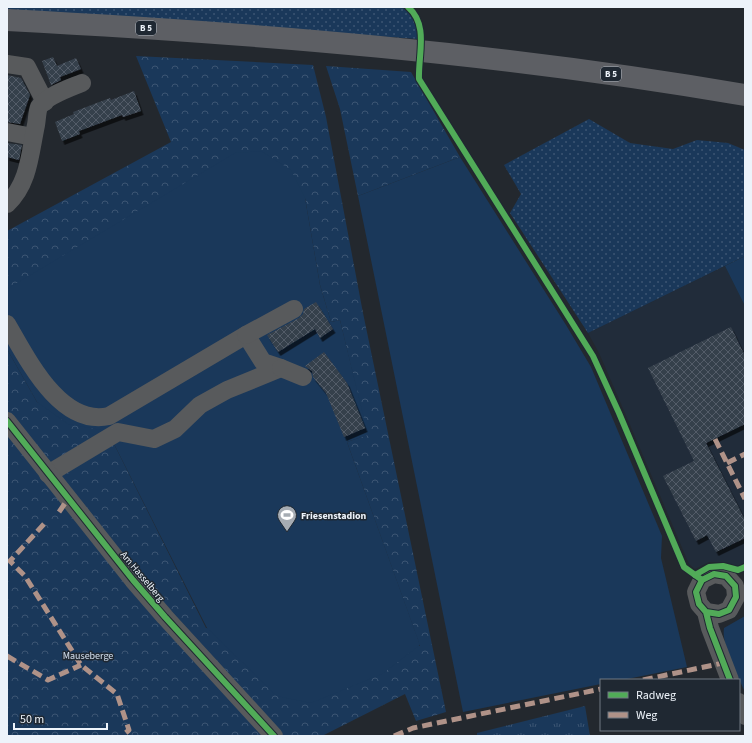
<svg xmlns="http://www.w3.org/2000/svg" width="752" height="743" viewBox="0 0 752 743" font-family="'Source Sans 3',sans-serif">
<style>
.built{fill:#212c3a}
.grass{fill:url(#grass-dots)}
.forest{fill:url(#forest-crowns)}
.park{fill:url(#park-tufts)}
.pitch{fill:#1a385a}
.building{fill:url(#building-cross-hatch);filter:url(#shadow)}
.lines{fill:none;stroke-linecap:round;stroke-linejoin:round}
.minor{stroke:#585a5c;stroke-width:18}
.highway{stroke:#5d5f64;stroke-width:22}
.quiet{stroke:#af9288;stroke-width:5;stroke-dasharray:10 5;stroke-linecap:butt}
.cycleway-casing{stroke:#1f2832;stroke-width:8}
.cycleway{stroke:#51ab58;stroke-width:6}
.labels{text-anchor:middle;stroke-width:3;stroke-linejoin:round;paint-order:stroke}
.shield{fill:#1f2832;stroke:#afb6be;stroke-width:1}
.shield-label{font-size:9px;font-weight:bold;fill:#edf3fa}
.poi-label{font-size:10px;font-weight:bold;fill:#edf3fa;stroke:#1f2832;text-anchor:start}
.street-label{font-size:10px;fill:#edf3fa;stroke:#1f2832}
.park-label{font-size:10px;fill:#d4e0ef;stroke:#1f2832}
</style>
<defs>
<pattern id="grass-dots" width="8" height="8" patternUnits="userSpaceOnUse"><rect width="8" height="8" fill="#1a385a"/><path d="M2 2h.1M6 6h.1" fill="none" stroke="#3c5573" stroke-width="1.8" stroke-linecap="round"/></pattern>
<pattern id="forest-crowns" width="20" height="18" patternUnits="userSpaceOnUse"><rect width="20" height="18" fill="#1a385a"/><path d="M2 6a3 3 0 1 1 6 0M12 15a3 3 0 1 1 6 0" fill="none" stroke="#3c5573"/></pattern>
<pattern id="park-tufts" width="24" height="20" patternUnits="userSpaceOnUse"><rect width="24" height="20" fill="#1a385a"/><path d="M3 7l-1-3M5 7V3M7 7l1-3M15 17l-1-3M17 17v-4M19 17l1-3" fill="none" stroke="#3c5573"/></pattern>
<pattern id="building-cross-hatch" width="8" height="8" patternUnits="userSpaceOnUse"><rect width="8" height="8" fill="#36404c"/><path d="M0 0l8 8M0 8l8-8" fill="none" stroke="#535c67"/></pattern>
<filter id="shadow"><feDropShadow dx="2.5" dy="4" stdDeviation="0" flood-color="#0009"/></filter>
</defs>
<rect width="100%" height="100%" fill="#23282e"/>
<polygon class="built" points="725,266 745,306 745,562 738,566 725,562 709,562 695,569 689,564 625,413 599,353 588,333"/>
<g class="grass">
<path d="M 7,7 L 402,7 C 415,18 416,23 418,39 L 7,10 Z"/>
<polygon points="589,119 630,143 673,149 697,140 728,143 745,150 745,256 588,333 510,213 521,194 504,165"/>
</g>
<g class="forest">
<polygon points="136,56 313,65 326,117 363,313 446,712 416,721 405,694 322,736 282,736 170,615 57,477 113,442 206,628 420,646 347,442 367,435 340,320 331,322 320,285 305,198 7,289 7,231 171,142"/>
<polygon points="326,66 411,72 460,157 358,196 340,109"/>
<polygon points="7,349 37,402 92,427 113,432 49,469 7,415"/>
<polygon points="7,423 270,736 7,736"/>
</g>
<polygon class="park" points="585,706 590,736 477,736 477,733"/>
<g class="pitch">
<polygon points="261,151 291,170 305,198 320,285 331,322 340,320 368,435 347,442 420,645 382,674 311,703 277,696 207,628 113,442 112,432 68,424 37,402 7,349 7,289 235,153"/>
<polygon points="460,157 566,325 591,367 662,536 661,558 687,667 622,680 601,680 601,684 463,712 358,196"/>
<polygon points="745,256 745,306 725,266"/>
<path d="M 745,616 L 745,692 C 738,676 721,644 724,628 Z"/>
</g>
<g class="building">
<polygon points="53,57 57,66 76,58 81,69 60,77 61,80 51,85 42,61"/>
<polygon points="7,75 21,78 30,95 20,124 7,122"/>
<polygon points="134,91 141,111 123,117 122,115 79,131 80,134 62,141 55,122 74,114 73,112 110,98 111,100"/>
<polygon points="7,143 22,145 19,160 7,157"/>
<polygon points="316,302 333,329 320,338 315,329 278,352 267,335 299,318 303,314 304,309"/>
<polygon points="731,327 745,356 745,424 706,443 745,520 745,538 716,552 707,535 696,541 663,476 694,461 648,368"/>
<polygon points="324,352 347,383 365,428 344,437 326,393 313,377 312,371 305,366"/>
</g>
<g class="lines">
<g class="minor">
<polyline points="7,64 27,67 45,102"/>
<polyline points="7,132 33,137"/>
<path d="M 7,204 C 29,184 30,153 36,125 C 37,120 37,112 39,107 C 46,96 70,88 82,83"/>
<path d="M 7,324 C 27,358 60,427 109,416 L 246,335 L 263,362 L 281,368 L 227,390 L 200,405 L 175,429 L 154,439 L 118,432 L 48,474"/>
<polyline points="246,335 294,309"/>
<polyline points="281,368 303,377"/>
<polyline points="7,421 133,580 165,617 274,736"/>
<polyline points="706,612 719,614 729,610 736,597 735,586 726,576 714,574 702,580 696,592 699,604 706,612 710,628 730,680"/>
<polyline points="739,702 745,716"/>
</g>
<path class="highway" d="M 7,20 C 254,33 501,53 745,95"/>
<g class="quiet">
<polyline points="715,439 745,499"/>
<polyline points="727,463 745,454"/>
<polyline points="59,512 68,499"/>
<polyline points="44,524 10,561 25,576 81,665 117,694 129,730 122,736"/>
<polyline points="7,656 48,680 81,665"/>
<polyline points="643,680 723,663"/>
<polyline points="394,736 413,728 601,689"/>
</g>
<g class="cycleway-casing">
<g id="cycleway">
<path d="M 408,7 C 429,25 418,55 419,79 L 593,356 L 619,413 L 684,567 L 702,580"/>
<polyline points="7,421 133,580 165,617 274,736"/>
<polyline points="695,575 709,567 723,566 738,570 745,567"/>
<polyline points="706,612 719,614 729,610 736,597 735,586 726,576 714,574 702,580 696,592 699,604 706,612 710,628 730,680"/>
</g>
</g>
<use href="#cycleway" class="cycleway"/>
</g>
<defs>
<g id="stadium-pin" transform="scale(1)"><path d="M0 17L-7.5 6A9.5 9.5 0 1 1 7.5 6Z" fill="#a6acb3" stroke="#1f2832"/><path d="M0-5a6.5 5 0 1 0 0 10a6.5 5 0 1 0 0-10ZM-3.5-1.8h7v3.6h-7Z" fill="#fff"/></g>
</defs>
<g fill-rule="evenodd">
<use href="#stadium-pin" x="287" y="515"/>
</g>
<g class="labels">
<g class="shield">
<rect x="136" y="21" width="20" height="14" rx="3"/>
<rect x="601" y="67" width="20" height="14" rx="3"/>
</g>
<g class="shield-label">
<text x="146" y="31">B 5</text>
<text x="611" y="77">B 5</text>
</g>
<g class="poi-label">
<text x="301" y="519">Friesenstadion</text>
</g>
<g class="street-label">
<text transform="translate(143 576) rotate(50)" y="4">Am Hasselberg</text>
</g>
<g class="park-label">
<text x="88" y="659">Mauseberge</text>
</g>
</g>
<rect width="752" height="743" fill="none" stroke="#edf3fa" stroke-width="16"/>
<rect x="600" y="679" width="140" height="52" fill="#1f2832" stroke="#717982"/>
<rect x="608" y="692" width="20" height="6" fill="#51ab58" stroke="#717982"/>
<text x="636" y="699" font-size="12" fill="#edf3fa">Radweg</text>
<rect x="608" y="712" width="20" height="6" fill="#af9288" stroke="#717982"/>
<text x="636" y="719" font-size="12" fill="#edf3fa">Weg</text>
<path d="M14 723v6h93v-6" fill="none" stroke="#edf3fa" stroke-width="2"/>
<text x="20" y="723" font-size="12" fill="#edf3fa" stroke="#1f2832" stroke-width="3" paint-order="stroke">50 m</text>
</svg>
